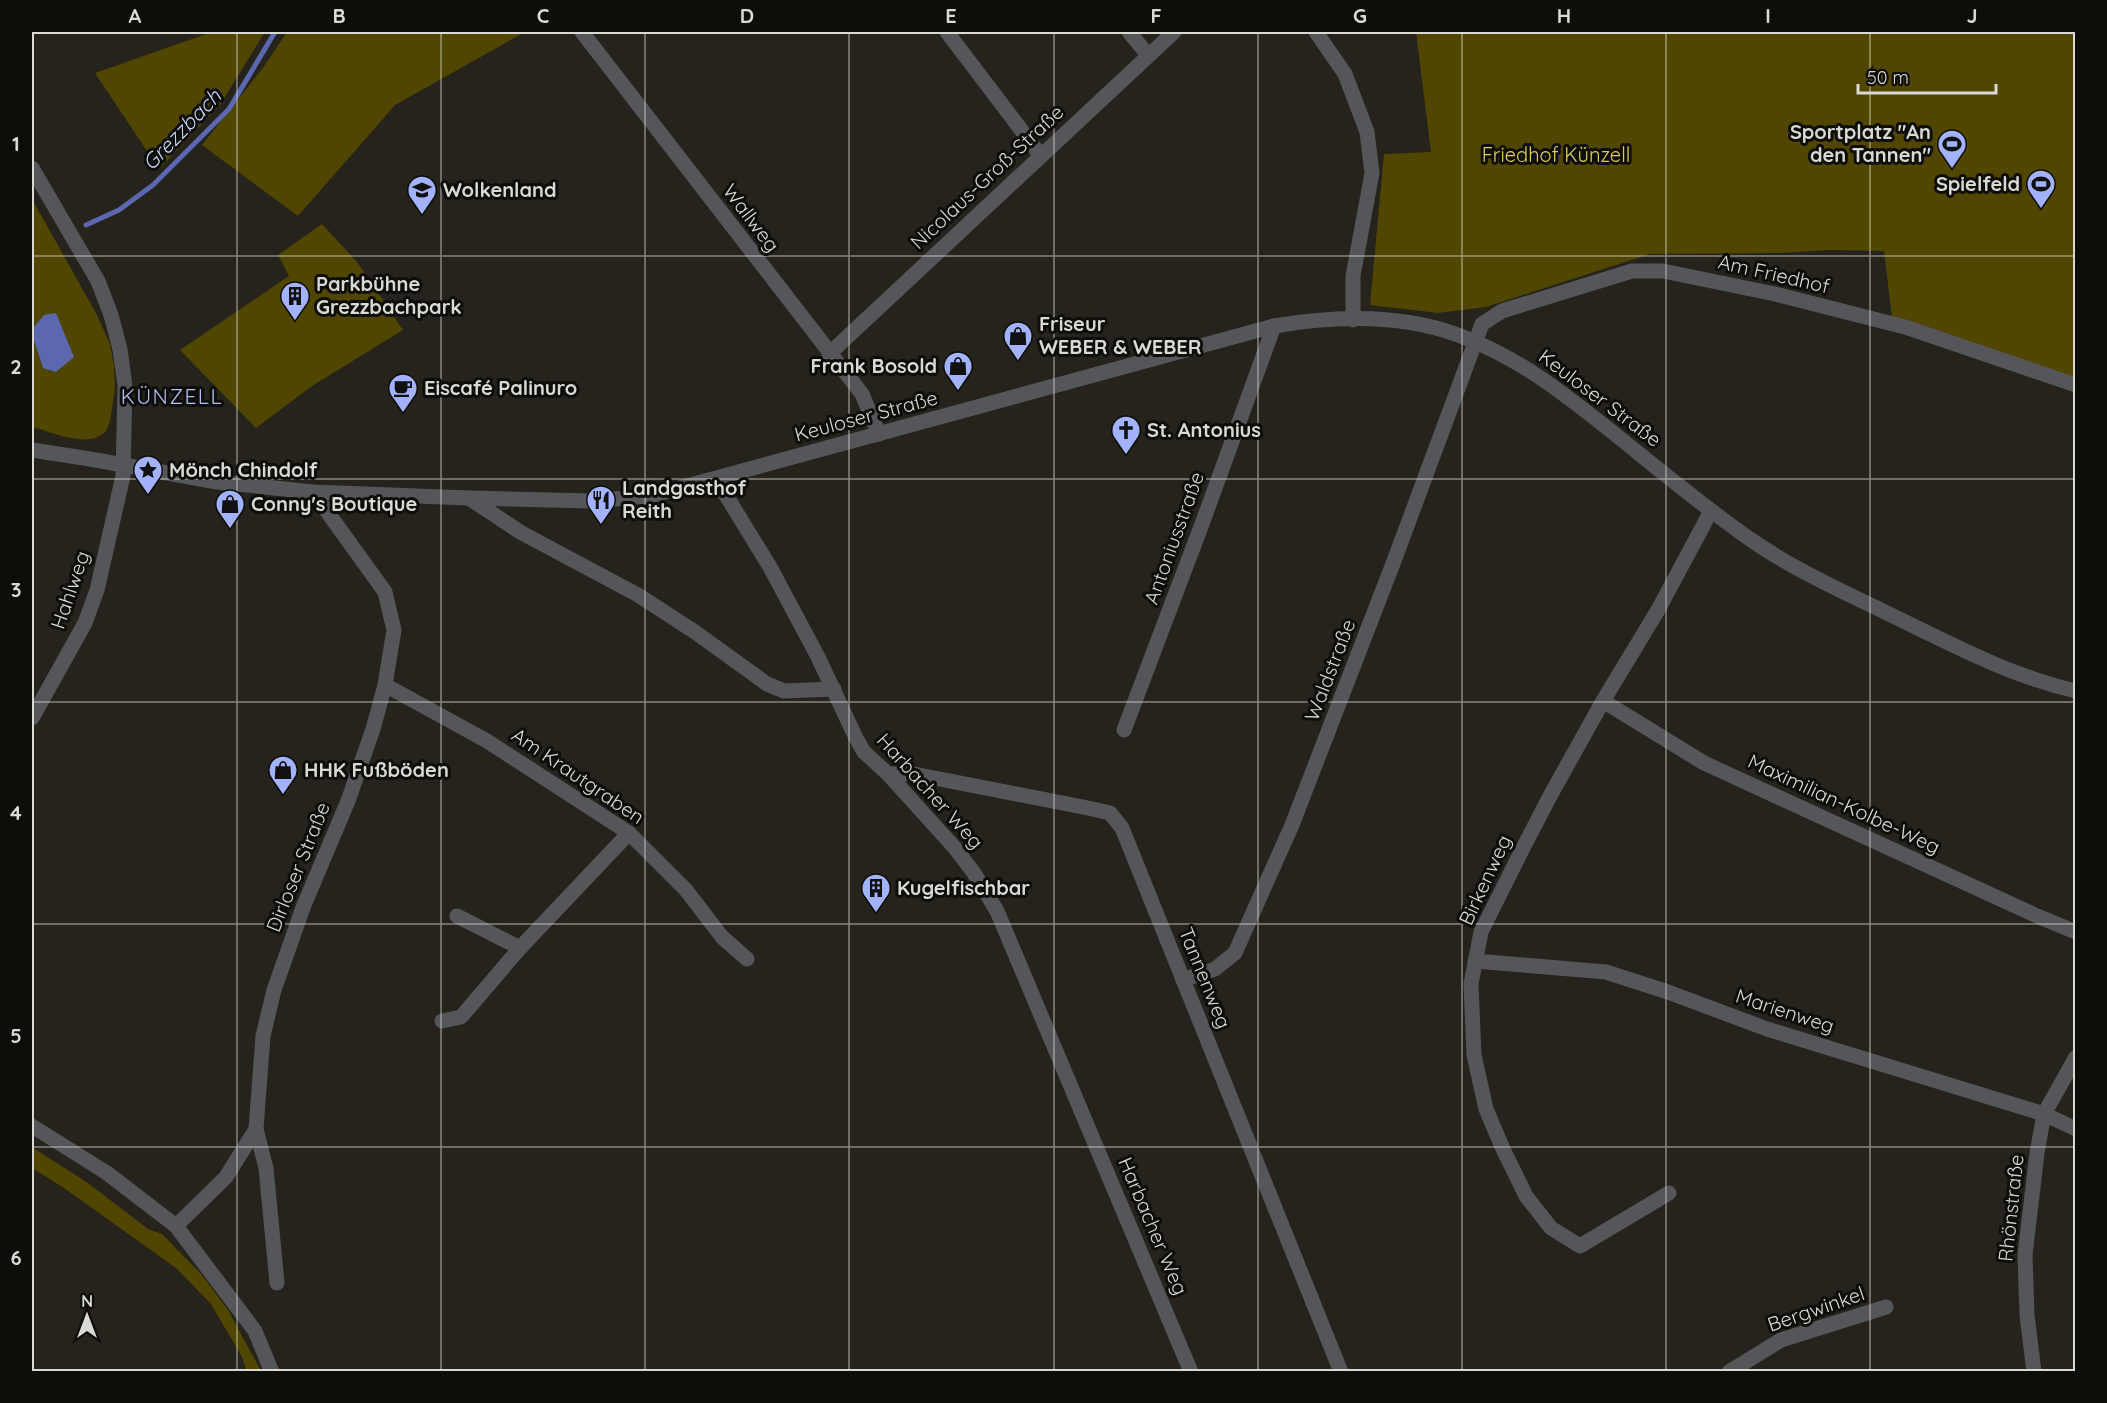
<svg xmlns="http://www.w3.org/2000/svg" width="2107" height="1403" viewBox="0 0 2107 1403" font-family="Quicksand,sans-serif">
<style>
.green{fill:#514600}
.water{fill:#5b67ae}
.lines{fill:none;stroke-linecap:round;stroke-linejoin:round}
.stream{stroke:#5b67ae;stroke-width:5}
.minor{stroke:#55565a;stroke-width:15}
.tertiary{stroke:#55565a;stroke-width:15}
.grid{fill:none;stroke:#dad9d4;stroke-width:1.5;stroke-opacity:0.55}
.labels{text-anchor:middle;stroke-width:6;stroke-linejoin:round;paint-order:stroke}
.poi-label{font-size:20px;font-weight:bold;fill:#dad9d4;stroke:#0d0d09;text-anchor:start}
.park-label{font-size:20px;fill:#e2cd53;stroke:#0d0d09}
.street-label{font-size:20px;fill:#dad9d4;stroke:#0d0d09}
.water-label{font-size:21px;font-style:italic;fill:#cad4fc;stroke:#0d0d09}
.neighbourhood-label{font-size:21px;letter-spacing:1.5px;fill:#b2bff7;stroke:#0d0d09}
.neatline{fill:none;stroke:#dad9d4;stroke-width:2}
.grid-label{font-size:20px;text-anchor:middle;font-weight:bold;fill:#dad9d4}
</style>
<rect width="100%" height="100%" fill="#25231b"/>
<g class="green">
<polygon points="212,32 265,32 220,105 159,169 95,73"/>
<polygon points="287,32 525,32 395,105 298,216 202,145 265,65"/>
<polygon points="1416,32 2075,32 2075,380 1892,318 1884,251 1830,250 1780,253 1650,254 1486,307 1438,313 1370,305 1384,154 1431,152"/>
<path d="M 32,199 L 97,315 L 110,344 L 114,366 L 115,389 L 110,421 L 106,431 C 88,450 53,432 32,427 Z"/>
<polygon points="322,224 357,262 403,330 312,386 256,428 180,350 289,276 278,255"/>
<polygon points="32,1147 88,1183 148,1229 162,1234 202,1275 228,1310 261,1371 247,1371 241,1355 211,1304 176,1268 64,1188 32,1168"/>
</g>
<polygon class="water" points="56,313 74,357 56,372 43,368 34,340 34,327 44,315"/>
<g class="lines">
<polyline class="stream" points="86,225 119,210 153,185 229,109 275,32"/>
<g class="minor">
<polyline points="582,32 862,394 879,434"/>
<polyline points="947,32 1041,156"/>
<polyline points="1129,32 1148,55"/>
<polyline points="1316,32 1345,74 1367,132 1372,173 1353,276 1353,320"/>
<polyline points="32,168 98,281 111,315 120,349 125,386 123,476 97,590 85,623 32,718"/>
<polyline points="829,354 1174,32"/>
<polyline points="716,479 770,567 818,657 856,738 864,752 888,774 955,848 974,873 997,911 1191,1372"/>
<polyline points="469,498 520,532 638,595 695,632 767,684 784,691 834,689"/>
<polyline points="385,685 487,741 629,833 686,890 722,937 747,959"/>
<polyline points="1603,701 1704,763 2037,916 2076,932"/>
<polyline points="1124,730 1202,524 1274,326"/>
<polyline points="888,774 914,774 1093,809 1110,813 1122,828 1341,1372"/>
<polyline points="457,916 520,948"/>
<polyline points="1475,961 1606,972 1668,992 1767,1029 2044,1114 2076,1129"/>
<polyline points="1183,980 1215,969 1235,953 1292,825 1394,561 1482,324 1502,311 1632,271 1663,271 1775,294 1905,327 2076,385"/>
<polyline points="442,1021 461,1017 520,948 629,833"/>
<polyline points="32,1126 107,1173 176,1226 255,1331 272,1372"/>
<polyline points="1669,1193 1580,1246 1551,1228 1526,1196 1503,1149 1486,1109 1474,1055 1471,984 1481,932 1521,852 1550,796 1603,701 1658,610 1711,511"/>
<polyline points="176,1226 226,1177 256,1129"/>
<polyline points="277,1283 266,1168 256,1129 263,1036 274,990 304,905 348,801 373,729 385,685 394,630 385,592 313,492"/>
<polyline points="1729,1372 1781,1340 1886,1307"/>
<polyline points="2034,1372 2027,1315 2025,1255 2037,1153 2044,1114 2076,1057"/>
</g>
<path class="tertiary" d="M 32,450 L 90,459 L 217,482 L 313,492 L 469,498 L 592,501 L 650,496 L 1274,326 C 1333,316 1401,314 1458,335 C 1518,357 1562,392 1611,431 C 1656,467 1700,504 1747,537 C 1792,569 1842,591 1891,615 C 1951,644 2010,676 2076,691"/>
</g>
<path class="grid" d="M 237,32 L 237,1372M 441,32 L 441,1372M 645,32 L 645,1372M 849,32 L 849,1372M 1054,32 L 1054,1372M 1258,32 L 1258,1372M 1462,32 L 1462,1372M 1666,32 L 1666,1372M 1870,32 L 1870,1372M 32,256 L 2076,256M 32,479 L 2076,479M 32,702 L 2076,702M 32,924 L 2076,924M 32,1147 L 2076,1147"/>
<defs>
<g id="stadium-pin" transform="scale(1.5)"><path d="M0 17L-7.5 6A9.5 9.5 0 1 1 7.5 6Z" fill="#a3b2fd" stroke="#0d0d09"/><path d="M0-5a6.5 5 0 1 0 0 10a6.5 5 0 1 0 0-10ZM-3.5-1.8h7v3.6h-7Z" fill="#111"/></g>
<g id="school-pin" transform="scale(1.5)"><path d="M0 17L-7.5 6A9.5 9.5 0 1 1 7.5 6Z" fill="#a3b2fd" stroke="#0d0d09"/><path d="M0-5L7-2L0 1L-7-2ZM-4 1L0 2.5L4 1V4Q0 6-4 4Z" fill="#111"/></g>
<g id="building-pin" transform="scale(1.5)"><path d="M0 17L-7.5 6A9.5 9.5 0 1 1 7.5 6Z" fill="#a3b2fd" stroke="#0d0d09"/><path d="M-4-6H4V6H1V3H-1V6H-4ZM-2.5-4.3h1.7v1.8h-1.7ZM.8-4.3h1.7v1.8H.8ZM-2.5-1h1.7V.8h-1.7ZM.8-1h1.7V.8H.8Z" fill="#111"/></g>
<g id="shop-pin" transform="scale(1.5)"><path d="M0 17L-7.5 6A9.5 9.5 0 1 1 7.5 6Z" fill="#a3b2fd" stroke="#0d0d09"/><path d="M-5-2.5h2.3a2.7 3.5 0 0 1 5.4 0H5L5.5 6h-11ZM-1.5-2.5h3a1.5 2.3 0 0 0-3 0Z" fill="#111"/></g>
<g id="cafe-pin" transform="scale(1.5)"><path d="M0 17L-7.5 6A9.5 9.5 0 1 1 7.5 6Z" fill="#a3b2fd" stroke="#0d0d09"/><path d="M-5.5-4.5H6V0H3Q3 3.5 0 3.5H-2.5Q-5.5 3.5-5.5 0ZM3-3.2v2h1.7v-2ZM-6 4.5H4V6H-6Z" fill="#111"/></g>
<g id="church-pin" transform="scale(1.5)"><path d="M0 17L-7.5 6A9.5 9.5 0 1 1 7.5 6Z" fill="#a3b2fd" stroke="#0d0d09"/><path d="M-1.2-6h2.4v3.5h3.3v2.4h-3.3V6h-2.4V-.1h-3.3v-2.4h3.3Z" fill="#111"/></g>
<g id="sight-pin" transform="scale(1.5)"><path d="M0 17L-7.5 6A9.5 9.5 0 1 1 7.5 6Z" fill="#a3b2fd" stroke="#0d0d09"/><path d="M0-6L1.8-2.2L6-1.7L2.9 1.2L3.7 5.4L0 3.3L-3.7 5.4L-2.9 1.2L-6-1.7L-1.8-2.2Z" fill="#111"/></g>
<g id="restaurant-pin" transform="scale(1.5)"><path d="M0 17L-7.5 6A9.5 9.5 0 1 1 7.5 6Z" fill="#a3b2fd" stroke="#0d0d09"/><path d="M-5-6h1v4h1v-4h1v4h1v-4h1v5L-1.5 .5V6h-2V.5L-5-1ZM5-6V6H3V1.5H1.5Q1.5-4 5-6Z" fill="#111"/></g>
</defs>
<g fill-rule="evenodd">
<use href="#stadium-pin" x="1952" y="144"/>
<use href="#stadium-pin" x="2041" y="184"/>
<use href="#school-pin" x="422" y="190"/>
<use href="#building-pin" x="295" y="296"/>
<use href="#shop-pin" x="1018" y="336"/>
<use href="#shop-pin" x="958" y="366"/>
<use href="#cafe-pin" x="403" y="388"/>
<use href="#church-pin" x="1126" y="430"/>
<use href="#sight-pin" x="148" y="470"/>
<use href="#restaurant-pin" x="601" y="500"/>
<use href="#shop-pin" x="230" y="504"/>
<use href="#shop-pin" x="283" y="770"/>
<use href="#building-pin" x="876" y="888"/>
</g>
<g class="labels">
<g class="poi-label">
<text x="1931" y="139" text-anchor="end">Sportplatz "An<tspan x="1931" dy="23">den Tannen"</tspan></text>
<text x="2020" y="191" text-anchor="end">Spielfeld</text>
<text x="443" y="197">Wolkenland</text>
<text x="316" y="291">Parkbühne<tspan x="316" dy="23">Grezzbachpark</tspan></text>
<text x="1039" y="331">Friseur<tspan x="1039" dy="23">WEBER &amp; WEBER</tspan></text>
<text x="937" y="373" text-anchor="end">Frank Bosold</text>
<text x="424" y="395">Eiscafé Palinuro</text>
<text x="1147" y="437">St. Antonius</text>
<text x="169" y="477">Mönch Chindolf</text>
<text x="622" y="495">Landgasthof<tspan x="622" dy="23">Reith</tspan></text>
<text x="251" y="511">Conny's Boutique</text>
<text x="304" y="777">HHK Fußböden</text>
<text x="897" y="895">Kugelfischbar</text>
</g>
<g class="park-label">
<text x="1556" y="162">Friedhof Künzell</text>
</g>
<g class="street-label">
<text transform="translate(987 177) rotate(-43)" y="7">Nicolaus-Groß-Straße</text>
<text transform="translate(751 218) rotate(53)" y="7">Wallweg</text>
<text transform="translate(1774 274) rotate(13)" y="7">Am Friedhof</text>
<text transform="translate(1600 398) rotate(37)" y="7">Keuloser Straße</text>
<text transform="translate(866 416) rotate(-15)" y="7">Keuloser Straße</text>
<text transform="translate(1174 538) rotate(-70)" y="7">Antoniusstraße</text>
<text transform="translate(70 590) rotate(-71)" y="7">Hahlweg</text>
<text transform="translate(1330 670) rotate(-69)" y="7">Waldstraße</text>
<text transform="translate(578 776) rotate(34)" y="7">Am Krautgraben</text>
<text transform="translate(930 791) rotate(48)" y="7">Harbacher Weg</text>
<text transform="translate(1844 804) rotate(25)" y="7">Maximilian-Kolbe-Weg</text>
<text transform="translate(298 867) rotate(-68)" y="7">Dirloser Straße</text>
<text transform="translate(1485 880) rotate(-65)" y="7">Birkenweg</text>
<text transform="translate(1205 978) rotate(68)" y="7">Tannenweg</text>
<text transform="translate(1785 1011) rotate(18)" y="7">Marienweg</text>
<text transform="translate(2011 1208) rotate(-84)" y="7">Rhönstraße</text>
<text transform="translate(1153 1226) rotate(67)" y="7">Harbacher Weg</text>
<text transform="translate(1816 1309) rotate(-19)" y="7">Bergwinkel</text>
</g>
<g class="water-label">
<text transform="translate(182 130) rotate(-46)" y="7">Grezzbach</text>
</g>
<g class="neighbourhood-label">
<text x="172" y="404">KÜNZELL</text>
</g>
</g>
<rect width="2107" height="1403" fill="none" stroke="#0d0d09" stroke-width="66"/>
<g transform="translate(87 1316)" stroke="#0d0d09" stroke-width="4.5" paint-order="stroke">
<path d="M0-4.5L10 22L0 15L-10 22Z" fill="#dad9d4"/>
<text y="-9" font-size="16" font-weight="bold" text-anchor="middle" fill="#dad9d4">N</text>
</g>
<path d="M1858 84v9h138v-9" fill="none" stroke="#dad9d4" stroke-width="3"/>
<text x="1867" y="84" font-size="18" fill="#dad9d4" stroke="#0d0d09" stroke-width="4.5" paint-order="stroke">50 m</text>
<rect x="33" y="33" width="2041" height="1337" class="neatline"/>
<g class="grid-label">
<text x="135" y="23">A</text>
<text x="339" y="23">B</text>
<text x="543" y="23">C</text>
<text x="747" y="23">D</text>
<text x="951" y="23">E</text>
<text x="1156" y="23">F</text>
<text x="1360" y="23">G</text>
<text x="1564" y="23">H</text>
<text x="1768" y="23">I</text>
<text x="1972" y="23">J</text>
<text x="16" y="151">1</text>
<text x="16" y="374">2</text>
<text x="16" y="597">3</text>
<text x="16" y="820">4</text>
<text x="16" y="1043">5</text>
<text x="16" y="1265">6</text>
</g>
</svg>
